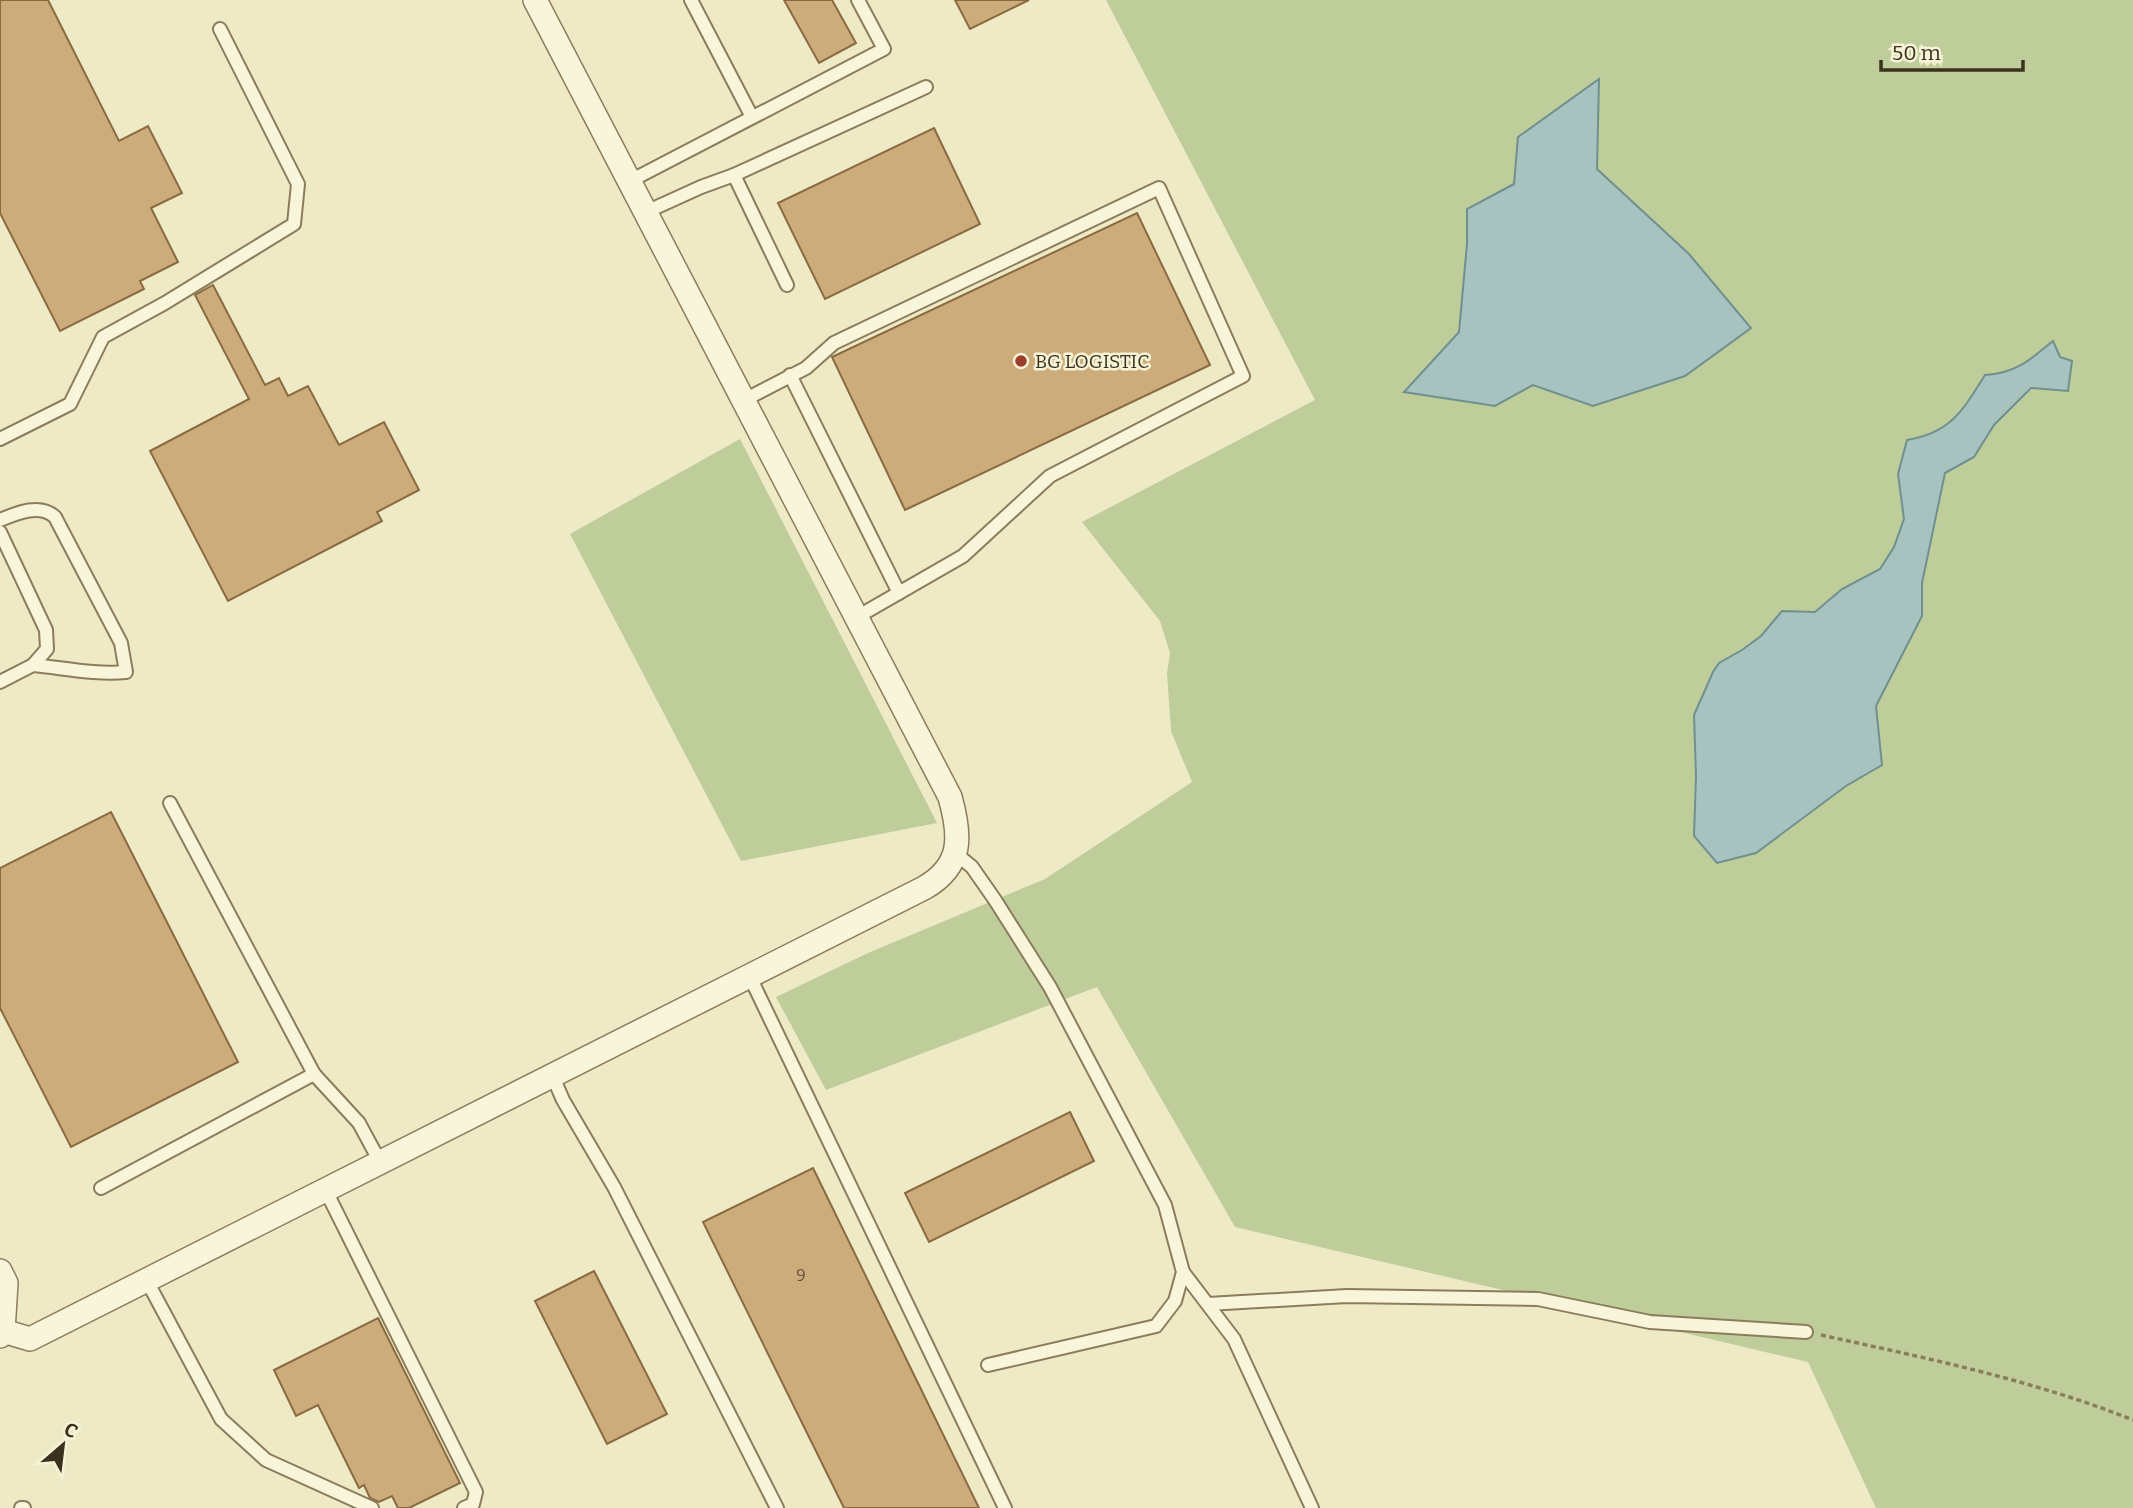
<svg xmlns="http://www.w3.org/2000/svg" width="2133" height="1508" viewBox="0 0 2133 1508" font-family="Bitter,serif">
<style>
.green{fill:#becd9a;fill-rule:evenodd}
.water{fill:#a8c2bf;stroke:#6e918f;stroke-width:2}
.building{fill:#cdac7c;stroke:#8a6b41;stroke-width:2}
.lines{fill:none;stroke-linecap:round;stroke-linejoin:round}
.lane-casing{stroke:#8b7d5c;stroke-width:16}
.street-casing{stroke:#8b7d5c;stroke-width:26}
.path{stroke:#8b7d5c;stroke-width:3.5;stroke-dasharray:5 3.5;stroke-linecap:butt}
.lane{stroke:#f9f5da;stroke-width:12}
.street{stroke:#f9f5da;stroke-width:23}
.poi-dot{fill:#9a3e2b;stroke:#f6f3d6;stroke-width:2.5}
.labels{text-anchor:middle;stroke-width:5;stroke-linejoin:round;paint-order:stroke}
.number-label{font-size:16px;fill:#605036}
.poi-label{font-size:19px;fill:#3b311f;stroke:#f6f3d6;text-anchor:start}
</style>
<rect width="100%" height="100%" fill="#efeac6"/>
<g class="green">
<path d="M 1106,0 L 2133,0 L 2133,1508 L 1876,1508 L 1808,1362 L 1235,1227 L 1097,987 L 826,1090 L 776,997 L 868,953 L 1045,879 L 1192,782 L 1171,731 L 1167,673 L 1170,653 L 1160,621 L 1082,522 L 1315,400 ZM 1599,80 L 1597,169 L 1689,254 L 1750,328 L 1685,376 L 1593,406 L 1533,385 L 1495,406 L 1404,391 L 1459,332 L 1467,244 L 1467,209 L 1514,185 ZM 2053,341 L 2060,357 L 1994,425 L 1974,457 L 1945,473 L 1922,583 L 1922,616 L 1876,706 L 1882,765 L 1846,786 L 1694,836 L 1696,776 L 1694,715 L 1719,663 L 1742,650 L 1761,636 L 1782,611 L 1815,612 L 1842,589 L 1880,569 L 1894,547 L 1904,519 L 1898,474 L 1907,440 C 1951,433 1963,410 1985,376 C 2019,372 2028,360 2053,341 Z"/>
<polygon points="740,439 937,823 741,861 570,534"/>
</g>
<g class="water">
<polygon points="1599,79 1597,169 1689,254 1751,328 1685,376 1593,406 1533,385 1495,406 1404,392 1459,332 1467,244 1467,209 1514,184 1518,137"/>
<path d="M 2053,341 L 2060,357 L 2072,361 L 2068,391 L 2031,388 L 1994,425 L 1974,457 L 1945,473 L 1922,583 L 1922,616 L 1876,706 L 1882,765 L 1846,786 L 1756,853 L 1717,863 L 1694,836 L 1696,776 L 1694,715 L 1713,672 L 1719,663 L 1742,650 L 1761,636 L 1782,611 L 1815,612 L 1842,589 L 1880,569 L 1894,547 L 1904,519 L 1898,474 L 1907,440 C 1951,433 1963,410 1985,375 C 2016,373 2030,360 2053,341 Z"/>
</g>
<g class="building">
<polygon points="0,0 48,0 119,141 148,126 182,193 151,208 178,262 140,281 144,289 60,331 0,213"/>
<polygon points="784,0 832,0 856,43 819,63"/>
<polygon points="955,0 1029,0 970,29"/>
<polygon points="934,128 980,224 825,299 778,203"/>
<polygon points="1137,213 1210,365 905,510 832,357"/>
<polygon points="213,285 265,385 279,378 288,396 308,386 339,445 384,422 419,490 377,512 382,521 228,601 150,451 249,399 195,295"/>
<polygon points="111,812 238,1062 71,1147 0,1008 0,868"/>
<polygon points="1070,1112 1094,1161 929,1242 905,1193"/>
<polygon points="813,1168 979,1508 844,1508 703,1222"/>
<polygon points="594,1271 667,1414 607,1444 535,1301"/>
<polygon points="378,1318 460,1483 409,1508 398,1508 392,1496 379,1502 370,1498 364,1485 359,1488 318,1405 296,1416 274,1370"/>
</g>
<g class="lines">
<g class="lane-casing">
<g id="lane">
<polyline points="691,0 752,117"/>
<polyline points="734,175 787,285"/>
<polyline points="630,181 884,49 858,0"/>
<polyline points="646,212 701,187 734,175 926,87"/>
<polyline points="790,375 899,593"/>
<polyline points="744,400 806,368 834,343 1159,188 1243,376 1050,476 963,556 857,617"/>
<polyline points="0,439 70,404 103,337 165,303 294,224 298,184 220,29"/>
<path d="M 0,520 C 17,513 40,503 55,517 L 121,643 L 126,672 C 96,675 64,668 33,665"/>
<polyline points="0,532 46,630 47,649 33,665 0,682"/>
<polyline points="170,803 314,1074 359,1123 380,1162"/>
<polyline points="955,853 972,867 995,900 1050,987 1165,1205 1183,1272 1175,1301 1156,1326 988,1365"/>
<polyline points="750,977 1005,1508"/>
<polyline points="553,1077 563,1100 614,1187 777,1508"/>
<polyline points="101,1188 314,1074"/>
<polyline points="325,1189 476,1492 473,1504 464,1508"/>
<polyline points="1183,1272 1234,1339 1312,1508"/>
<polyline points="147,1281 221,1419 266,1460 372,1508"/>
<polyline points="1208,1304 1347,1296 1538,1299 1650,1322 1806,1332"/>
<polyline points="21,1508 24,1508"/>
</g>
</g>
<g class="street-casing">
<g id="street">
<polyline points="0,1271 6,1283 3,1331 0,1336"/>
<path d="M 3,1331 L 30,1339 L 924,888 C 963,866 961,836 950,797 L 535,0"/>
</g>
</g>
<path class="path" d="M 1821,1335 C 1926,1358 2033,1380 2133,1420"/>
<use href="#lane" class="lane"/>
<use href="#street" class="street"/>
</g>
<circle class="poi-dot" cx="1021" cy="361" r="7"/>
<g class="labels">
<g class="number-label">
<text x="801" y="1281">9</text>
</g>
<g class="poi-label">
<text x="1035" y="368">BG LOGISTIC</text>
</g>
</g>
<g transform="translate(63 1445) rotate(28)" stroke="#f6f3d6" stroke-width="5" paint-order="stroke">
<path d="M0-5L12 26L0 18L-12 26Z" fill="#3b311f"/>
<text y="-10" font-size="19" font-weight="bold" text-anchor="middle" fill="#3b311f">С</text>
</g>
<path d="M1881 60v10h142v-10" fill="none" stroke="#3b311f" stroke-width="3.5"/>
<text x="1892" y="60" font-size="21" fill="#3b311f" stroke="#f6f3d6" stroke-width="5" paint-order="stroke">50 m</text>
</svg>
